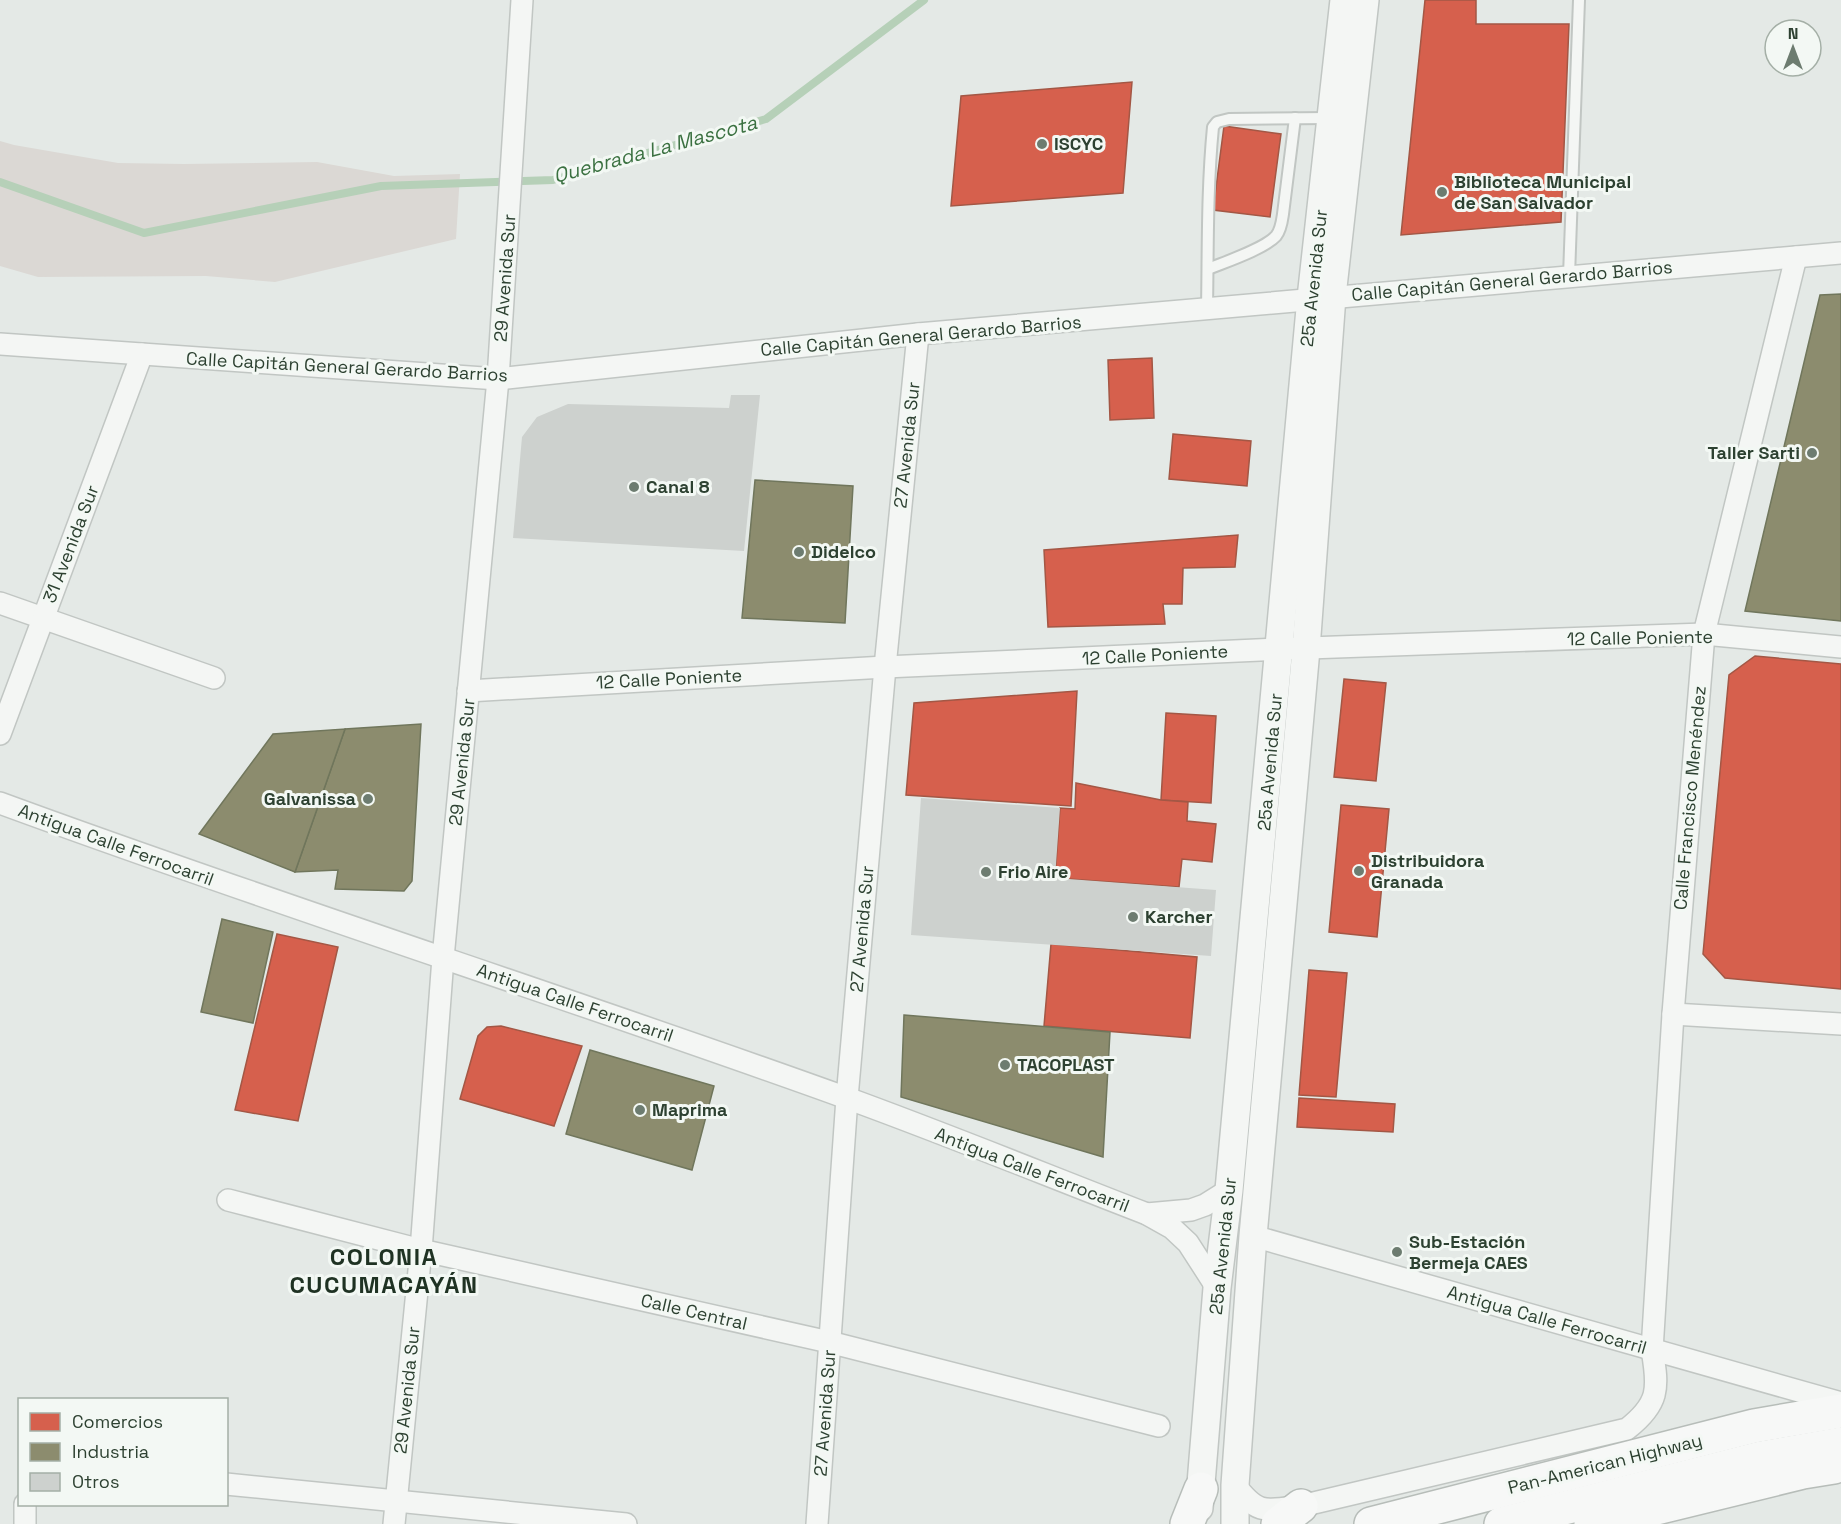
<svg xmlns="http://www.w3.org/2000/svg" width="1841" height="1524" viewBox="0 0 1841 1524" font-family="'Space Grotesk',sans-serif">
<style>
.green{fill:#dbd8d4}
.shops{fill:#d6604d;stroke:#a35745;stroke-width:1.5}
.industry{fill:#8c8c6e;stroke:#70765c;stroke-width:1.5}
.lines{fill:none;stroke-linecap:round;stroke-linejoin:round}
.stream{stroke:#b6d0b8;stroke-width:8}
.building{fill:#cdd1ce}
.service-casing{stroke:#c1c6c3;stroke-width:14}
.minor-casing{stroke:#c1c6c3;stroke-width:24}
.tertiary-casing{stroke:#c1c6c3;stroke-width:30}
.trunk-casing{stroke:#b7bdb9;stroke-width:36}
.service{stroke:#f4f6f4;stroke-width:10}
.minor{stroke:#f4f6f4;stroke-width:21}
.tertiary{stroke:#f4f6f4;stroke-width:27}
.trunk{stroke:#f7f8f7;stroke-width:33}
.poi-dot{fill:#6d7c70;stroke:#f3f8f4;stroke-width:2}
.labels{text-anchor:middle;stroke-width:6;stroke-linejoin:round;paint-order:stroke}
.poi-label{font-size:18px;font-weight:bold;fill:#2d4131;stroke:#f3f8f4;text-anchor:start}
.street-label{font-size:18px;fill:#2d4131;stroke:#f3f8f4}
.water-label{font-size:20px;font-style:italic;fill:#3b7141;stroke:#f3f8f4}
.district-label{font-size:24px;font-weight:bold;letter-spacing:1.5px;fill:#1f3223;stroke:#f3f8f4}
</style>
<rect width="100%" height="100%" fill="#e4e9e6"/>
<polygon class="green" points="0,141 14,145 118,163 184,164 317,162 394,176 460,174 456,239 275,282 206,276 38,277 0,266"/>
<g class="shops">
<polygon points="1425,0 1476,0 1476,24 1569,24 1561,222 1401,235"/>
<polygon points="1132,82 1123,193 951,206 961,96"/>
<polygon points="1224,126 1281,134 1270,217 1213,210"/>
<polygon points="1152,358 1154,418 1110,420 1108,360"/>
<polygon points="1173,434 1251,441 1247,486 1169,479"/>
<polygon points="1238,535 1235,567 1183,568 1182,604 1163,604 1165,624 1048,627 1044,550"/>
<polygon points="1755,656 1841,664 1841,989 1725,978 1703,954 1729,675"/>
<polygon points="1344,679 1386,683 1376,781 1334,777"/>
<polygon points="1077,691 1071,806 906,795 914,703"/>
<polygon points="1166,713 1216,716 1211,803 1161,800"/>
<polygon points="1076,783 1161,800 1188,802 1187,821 1216,824 1212,862 1182,859 1179,887 1055,878 1060,808 1075,809"/>
<polygon points="1341,805 1389,809 1377,937 1329,932"/>
<polygon points="277,934 338,947 298,1121 235,1110"/>
<polygon points="1051,944 1197,957 1190,1038 1044,1026"/>
<polygon points="1309,970 1347,973 1336,1097 1299,1095"/>
<polygon points="501,1026 582,1046 554,1126 460,1099 478,1036 487,1027"/>
<polygon points="1299,1098 1395,1104 1393,1132 1297,1127"/>
</g>
<g class="industry">
<polygon points="1841,294 1841,621 1745,611 1820,295"/>
<polygon points="755,480 853,486 845,623 742,618"/>
<polygon points="421,724 412,881 404,891 335,889 338,870 295,872 345,729"/>
<polygon points="345,729 295,872 199,834 273,734"/>
<polygon points="222,919 273,932 253,1023 201,1012"/>
<polygon points="904,1015 1110,1032 1103,1157 901,1097"/>
<polygon points="590,1050 714,1086 692,1170 566,1134"/>
</g>
<g class="lines">
<polyline class="stream" points="0,182 144,233 381,186 553,180 766,119 924,0"/>
</g>
<g class="building">
<polygon points="731,395 760,395 744,551 513,538 522,437 537,417 568,404 729,408"/>
<polygon points="921,798 1060,808 1055,878 1216,890 1211,956 911,935"/>
</g>
<g class="lines">
<g class="service-casing">
<g id="service">
<path d="M 1208,269 C 1225,262 1264,249 1276,236 C 1281,230 1282,221 1283,214 L 1295,118"/>
<polyline points="1569,276 1579,0"/>
<path d="M 1207,310 C 1208,248 1207,188 1213,127 L 1217,122 L 1229,119 L 1331,118"/>
</g>
</g>
<g class="minor-casing">
<g id="minor">
<polyline points="0,344 498,379 918,334 1841,253"/>
<polyline points="0,603 214,678"/>
<polyline points="468,691 885,667 1280,649 1704,634 1841,647"/>
<polyline points="0,734 142,354"/>
<path d="M 0,803 C 280,906 564,996 844,1097 C 946,1134 1046,1175 1147,1214 L 1172,1228 L 1188,1243 L 1217,1288"/>
<polyline points="1673,1014 1841,1024"/>
<polyline points="228,1200 421,1250 829,1342 1159,1426"/>
<polyline points="1147,1214 1191,1210 1205,1205 1229,1190"/>
<polyline points="1253,1236 1841,1403"/>
<polyline points="226,1484 626,1524"/>
<path d="M 1235,1485 C 1258,1515 1265,1511 1301,1506 L 1627,1429 C 1659,1404 1659,1389 1652,1350 L 1673,1014 L 1704,634 L 1796,257"/>
<polyline points="25,1524 25,1504"/>
<polyline points="394,1524 421,1250 443,958 498,379 522,0"/>
<polyline points="817,1524 847,1098 885,667 918,334"/>
</g>
</g>
<g class="tertiary-casing">
<g id="tertiary">
<polyline points="1199,1508 1217,1288 1229,1190 1311,298 1344,0"/>
<polyline points="1235,1524 1235,1485 1253,1236 1306,649 1332,296 1365,0"/>
</g>
</g>
<g class="trunk-casing">
<g id="trunk">
<polyline points="1187,1524 1201,1489"/>
<polyline points="1278,1524 1301,1506"/>
<polyline points="1371,1524 1754,1426 1841,1411"/>
<polyline points="1501,1524 1761,1458 1841,1444"/>
<polyline points="1591,1524 1803,1472 1834,1467"/>
</g>
</g>
<use href="#service" class="service"/>
<use href="#minor" class="minor"/>
<use href="#tertiary" class="tertiary"/>
<use href="#trunk" class="trunk"/>
</g>
<g class="poi-dot">
<circle cx="1042" cy="144" r="6"/>
<circle cx="1442" cy="192" r="6"/>
<circle cx="1812" cy="453" r="6"/>
<circle cx="634" cy="487" r="6"/>
<circle cx="799" cy="552" r="6"/>
<circle cx="368" cy="799" r="6"/>
<circle cx="1359" cy="871" r="6"/>
<circle cx="986" cy="872" r="6"/>
<circle cx="1133" cy="917" r="6"/>
<circle cx="1005" cy="1065" r="6"/>
<circle cx="640" cy="1110" r="6"/>
<circle cx="1397" cy="1252" r="6"/>
</g>
<g class="labels">
<g class="poi-label">
<text x="1054" y="150">ISCYC</text>
<text x="1454" y="188">Biblioteca Municipal<tspan x="1454" dy="21">de San Salvador</tspan></text>
<text x="1800" y="459" text-anchor="end">Taller Sarti</text>
<text x="646" y="493">Canal 8</text>
<text x="811" y="558">Didelco</text>
<text x="356" y="805" text-anchor="end">Galvanissa</text>
<text x="1371" y="867">Distribuidora<tspan x="1371" dy="21">Granada</tspan></text>
<text x="998" y="878">Frio Aire</text>
<text x="1145" y="923">Karcher</text>
<text x="1017" y="1071">TACOPLAST</text>
<text x="652" y="1116">Maprima</text>
<text x="1409" y="1248">Sub-Estación<tspan x="1409" dy="21">Bermeja CAES</tspan></text>
</g>
<g class="street-label">
<text transform="translate(505 278) rotate(-86)" y="6">29 Avenida Sur</text>
<text transform="translate(1314 278) rotate(-84)" y="6">25a Avenida Sur</text>
<text transform="translate(1512 281) rotate(-5)" y="6">Calle Capitán General Gerardo Barrios</text>
<text transform="translate(921 336) rotate(-5)" y="6">Calle Capitán General Gerardo Barrios</text>
<text transform="translate(347 367) rotate(3)" y="6">Calle Capitán General Gerardo Barrios</text>
<text transform="translate(907 445) rotate(-84)" y="6">27 Avenida Sur</text>
<text transform="translate(71 544) rotate(-69)" y="6">31 Avenida Sur</text>
<text transform="translate(1640 638) rotate(-1)" y="6">12 Calle Poniente</text>
<text transform="translate(1155 655) rotate(-3)" y="6">12 Calle Poniente</text>
<text transform="translate(669 679) rotate(-3)" y="6">12 Calle Poniente</text>
<text transform="translate(462 762) rotate(-84)" y="6">29 Avenida Sur</text>
<text transform="translate(1270 762) rotate(-85)" y="6">25a Avenida Sur</text>
<text transform="translate(1690 798) rotate(-85)" y="6">Calle Francisco Menéndez</text>
<text transform="translate(116 845) rotate(20)" y="6">Antigua Calle Ferrocarril</text>
<text transform="translate(862 929) rotate(-85)" y="6">27 Avenida Sur</text>
<text transform="translate(575 1003) rotate(19)" y="6">Antigua Calle Ferrocarril</text>
<text transform="translate(1032 1170) rotate(21)" y="6">Antigua Calle Ferrocarril</text>
<text transform="translate(1223 1246) rotate(-84)" y="6">25a Avenida Sur</text>
<text transform="translate(694 1312) rotate(13)" y="6">Calle Central</text>
<text transform="translate(1547 1320) rotate(16)" y="6">Antigua Calle Ferrocarril</text>
<text transform="translate(407 1390) rotate(-84)" y="6">29 Avenida Sur</text>
<text transform="translate(825 1413) rotate(-86)" y="6">27 Avenida Sur</text>
<text transform="translate(1605 1464) rotate(-14)" y="6">Pan-American Highway</text>
</g>
<g class="water-label">
<text transform="translate(655 149) rotate(-15)" y="7">Quebrada La Mascota</text>
</g>
<g class="district-label">
<text x="384" y="1265">COLONIA<tspan x="384" dy="28">CUCUMACAYÁN</tspan></text>
</g>
</g>
<rect x="18" y="1398" width="210" height="108" fill="#f3f8f4" stroke="#a4afa6" stroke-width="1.5"/>
<rect x="30" y="1413" width="30" height="18" fill="#d6604d" stroke="#a4afa6" stroke-width="1.5"/>
<text x="72" y="1428" font-size="18" fill="#2d4131">Comercios</text>
<rect x="30" y="1443" width="30" height="18" fill="#8c8c6e" stroke="#a4afa6" stroke-width="1.5"/>
<text x="72" y="1458" font-size="18" fill="#2d4131">Industria</text>
<rect x="30" y="1473" width="30" height="18" fill="#cdd1ce" stroke="#a4afa6" stroke-width="1.5"/>
<text x="72" y="1488" font-size="18" fill="#2d4131">Otros</text>
<g transform="translate(1793 48)"><circle r="28" fill="#f3f8f4" stroke="#a4afa6" stroke-width="1.5"/>
<path d="M0-4.5L10 22L0 15L-10 22Z" fill="#6d7c70"/>
<text y="-9" font-size="16" font-weight="bold" text-anchor="middle" fill="#2d4131">N</text>
</g>
</svg>
